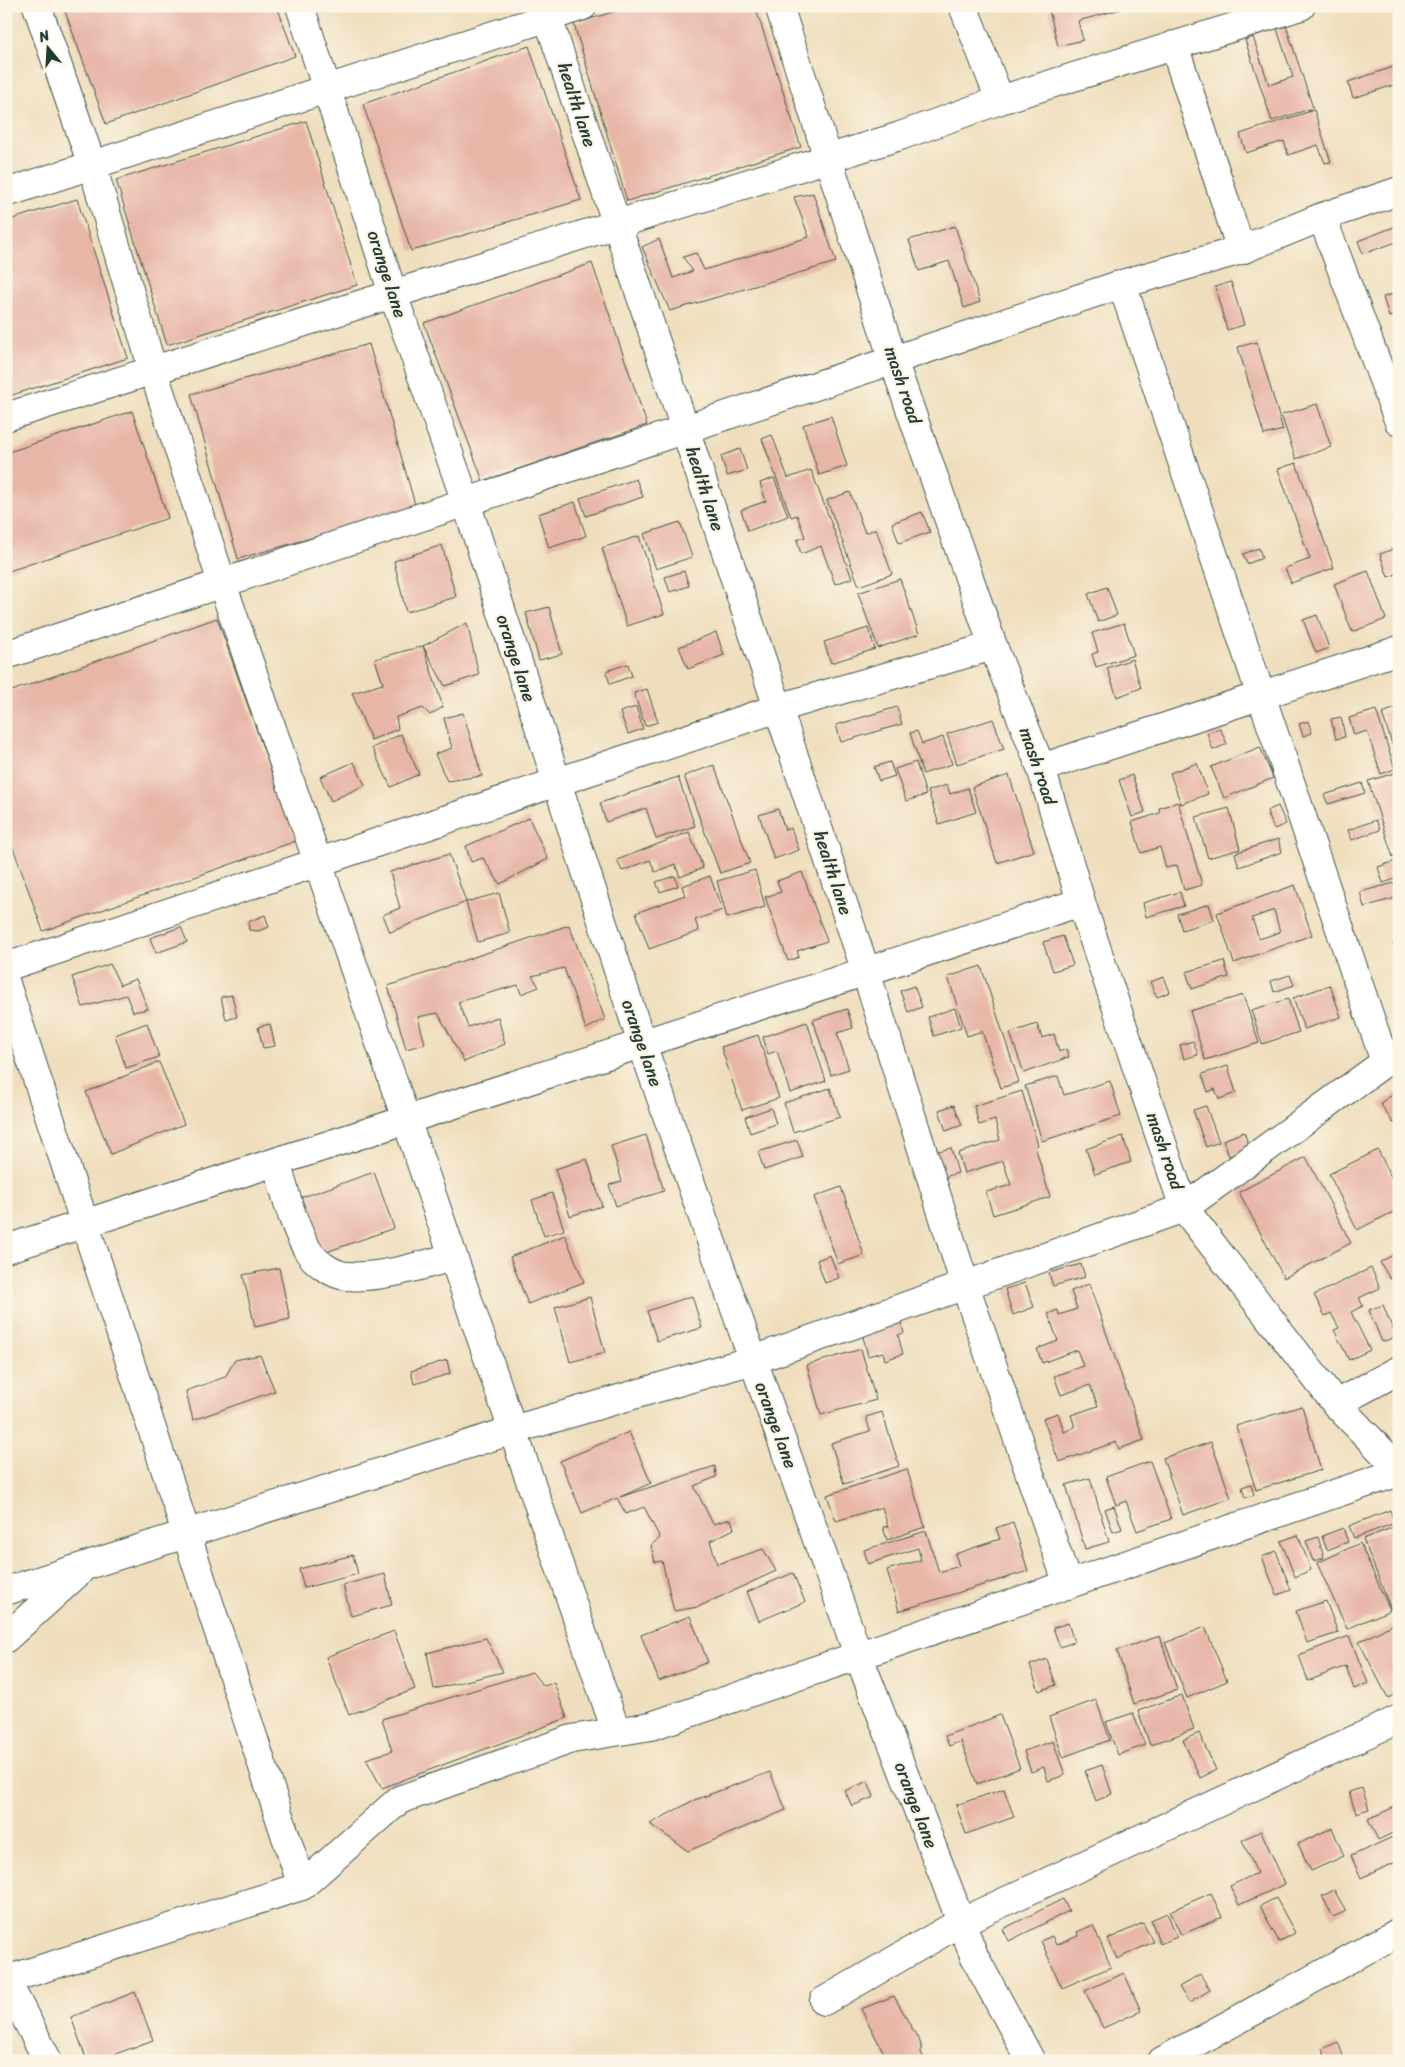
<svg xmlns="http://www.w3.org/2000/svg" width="1405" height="2067" viewBox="0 0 1405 2067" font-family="Sriracha,sans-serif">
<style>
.building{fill:#e7b6a7;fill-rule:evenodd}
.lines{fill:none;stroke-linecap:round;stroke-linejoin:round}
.minor-casing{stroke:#3e5549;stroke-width:30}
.minor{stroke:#fff;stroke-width:28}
.labels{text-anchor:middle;stroke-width:4.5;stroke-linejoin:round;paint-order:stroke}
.street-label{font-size:18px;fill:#1f3d34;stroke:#fcf5e5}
</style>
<rect width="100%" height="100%" fill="#fcf5e5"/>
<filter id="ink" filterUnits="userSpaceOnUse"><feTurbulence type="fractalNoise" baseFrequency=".02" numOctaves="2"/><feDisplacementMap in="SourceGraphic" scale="10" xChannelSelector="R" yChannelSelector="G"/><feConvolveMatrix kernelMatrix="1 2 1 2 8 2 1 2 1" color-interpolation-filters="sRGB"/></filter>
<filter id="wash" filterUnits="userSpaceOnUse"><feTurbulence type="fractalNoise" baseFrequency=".0096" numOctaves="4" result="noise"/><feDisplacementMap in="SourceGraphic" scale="20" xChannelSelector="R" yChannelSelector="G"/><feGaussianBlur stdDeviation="1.12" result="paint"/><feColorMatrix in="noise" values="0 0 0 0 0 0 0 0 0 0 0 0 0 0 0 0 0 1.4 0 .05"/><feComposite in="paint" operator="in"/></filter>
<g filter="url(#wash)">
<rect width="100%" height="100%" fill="#efdebd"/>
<g id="blocks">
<g class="building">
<polygon points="63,6 277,6 295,56 106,124"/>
<polygon points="632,6 755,6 801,147 627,201 574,24"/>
<polygon points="1061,6 1120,6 1121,9 1078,21 1083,40 1058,46 1049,10"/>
<polygon points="1286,26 1313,108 1272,121 1245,40 1253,37 1269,85 1293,77 1277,29"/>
<polygon points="529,46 581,200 411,251 363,104"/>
<polygon points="1399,65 1399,97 1394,85 1353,98 1348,82"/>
<polygon points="1314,110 1331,162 1325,163 1318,145 1288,155 1284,141 1246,153 1240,134"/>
<polygon points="306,121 357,285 167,345 116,180"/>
<polygon points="813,193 836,262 670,311 642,247 659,239 673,278 693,271 683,257 696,253 704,270 809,237 794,197"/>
<polygon points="77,199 128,358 6,397 6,221"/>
<polygon points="1399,225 1399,241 1363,254 1358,241"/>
<polygon points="955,226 980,302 964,308 949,261 919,271 909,240"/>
<polygon points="592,263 647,425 483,481 424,323"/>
<polygon points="1231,282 1244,325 1227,330 1215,287"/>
<polygon points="1399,292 1399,314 1389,317 1383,297"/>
<polygon points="1257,342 1283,430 1264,435 1238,347"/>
<polygon points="369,344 416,508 238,559 191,394"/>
<polygon points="1317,404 1331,447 1296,459 1281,415"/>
<polygon points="132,411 168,518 6,572 6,453"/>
<polygon points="831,416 847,466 819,475 803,425"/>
<polygon points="772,435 788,478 811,470 852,578 835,584 821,546 801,554 797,540 805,537 797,515 791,517 762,439"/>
<polygon points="740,449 747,470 727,476 721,456"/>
<polygon points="1296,463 1334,568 1291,583 1285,568 1310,559 1278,469"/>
<polygon points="774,478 788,516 748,531 741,510 766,501 760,483"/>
<polygon points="636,479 643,497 586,516 580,498"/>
<polygon points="850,492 865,533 876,529 892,574 859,586 827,500"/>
<polygon points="575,502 586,536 549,548 538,514"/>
<polygon points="922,512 930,532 899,543 892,523"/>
<polygon points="680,522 692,557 656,569 644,534"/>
<polygon points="639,536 664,614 627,626 602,548"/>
<polygon points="442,545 456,597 406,612 394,561"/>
<polygon points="1399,547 1399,573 1388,577 1380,554"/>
<polygon points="1259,548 1262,558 1247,564 1243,554"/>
<polygon points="684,571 689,586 670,592 665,577"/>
<polygon points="1368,571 1386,619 1352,632 1334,584"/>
<polygon points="900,579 919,634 878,648 858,593"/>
<polygon points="1107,587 1117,615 1098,622 1088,594"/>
<polygon points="549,607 562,654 539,660 526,613"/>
<polygon points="1317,615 1329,648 1316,653 1303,620"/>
<polygon points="217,618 296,841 43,931 6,828 6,693"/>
<polygon points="467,623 479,675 445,686 423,646 443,707 430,715 423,708 396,717 398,729 371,740 352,693 383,684 375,659 423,646"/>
<polygon points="1124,623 1134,655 1096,667 1092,654 1098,652 1092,633"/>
<polygon points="868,628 875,649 831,663 824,642"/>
<polygon points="716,632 724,655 688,669 679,647"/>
<polygon points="1132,659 1141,688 1117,697 1107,668"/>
<polygon points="628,664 632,676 610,684 606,671"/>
<polygon points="647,689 658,722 645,726 634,693"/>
<polygon points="636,707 643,729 628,734 620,712"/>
<polygon points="897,707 902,724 841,742 836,725"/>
<polygon points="1399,707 1399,745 1393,747 1382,713"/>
<polygon points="1376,710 1395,769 1381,774 1367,731 1354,735 1349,718"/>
<polygon points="463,713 482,776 447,781 435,754 452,748 444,718"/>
<polygon points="1341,717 1345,737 1336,739 1331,719"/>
<polygon points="993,719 1004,749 957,764 947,734"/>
<polygon points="1308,721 1312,733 1303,736 1299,724"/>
<polygon points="1220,728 1227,744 1213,750 1207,733"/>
<polygon points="917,731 922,744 943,737 952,764 923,774 910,733"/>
<polygon points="401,734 419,774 391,787 372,748"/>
<polygon points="1260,747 1273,778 1224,798 1211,767"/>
<polygon points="1399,750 1399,768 1398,768 1393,752"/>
<polygon points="354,762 365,785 331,801 320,777"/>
<polygon points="890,762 895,776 879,781 874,767"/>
<polygon points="916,762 926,795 906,801 895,769"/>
<polygon points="1197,763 1208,794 1181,804 1170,773"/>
<polygon points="714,765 750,863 720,873 684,776"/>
<polygon points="1398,772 1399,855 1393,857 1368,781"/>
<polygon points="1009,775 1034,851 997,863 972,787"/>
<polygon points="1132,775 1145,812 1132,817 1119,780"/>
<polygon points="678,777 695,826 656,839 646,808 606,822 600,803"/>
<polygon points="1362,783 1365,793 1328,804 1324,795"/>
<polygon points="947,785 950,794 968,788 976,812 939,824 928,791"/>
<polygon points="1178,802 1202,885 1184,890 1177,865 1166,868 1160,847 1141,853 1132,822 1160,813 1159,808"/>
<polygon points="1278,806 1286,824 1274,829 1267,811"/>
<polygon points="1229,808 1240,849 1208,858 1196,817"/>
<polygon points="778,809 785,830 791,828 799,850 774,859 759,815"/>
<polygon points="529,818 548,859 500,884 483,858 471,862 466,846"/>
<polygon points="1376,820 1380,830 1352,840 1348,830"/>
<polygon points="689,832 703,868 680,877 675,864 655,872 650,860 622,871 617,860"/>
<polygon points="1278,839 1282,852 1239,867 1235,853"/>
<polygon points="449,854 466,902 390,932 383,915 400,908 390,872"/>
<polygon points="1399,860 1399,878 1383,883 1378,867"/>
<polygon points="755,870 765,907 727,918 717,881"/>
<polygon points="802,872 827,941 797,951 799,957 788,961 765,897 781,892 777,881"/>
<polygon points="675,876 678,886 660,892 656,882"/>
<polygon points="710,876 722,910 695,920 699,931 649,949 636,913 685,895 682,886"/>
<polygon points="1394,883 1399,897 1364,907 1360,892"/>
<path d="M 1295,885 L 1312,935 L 1234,963 L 1217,913 ZM 1274,910 L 1280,932 L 1259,939 L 1252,918 Z"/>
<polygon points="1180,892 1184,906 1146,917 1143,903"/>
<polygon points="499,893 510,933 478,942 466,902"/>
<polygon points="1209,904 1214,920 1182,930 1177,914"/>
<polygon points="265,915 269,927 258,931 249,930 248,922"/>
<polygon points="569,925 605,1019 586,1029 564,968 532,976 539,987 521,994 518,985 458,1002 468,1027 498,1017 505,1044 464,1062 438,1013 418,1017 425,1044 406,1049 388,986"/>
<polygon points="181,927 187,942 156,953 150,938"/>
<polygon points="1063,936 1073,965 1053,971 1043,942"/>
<polygon points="1399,942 1399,959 1393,944"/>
<polygon points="1224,961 1229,977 1192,989 1186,972"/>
<polygon points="110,964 120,985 136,979 148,1009 133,1012 126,995 83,1007 72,977"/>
<polygon points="981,966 1019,1082 1001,1088 982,1031 967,1036 948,977"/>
<polygon points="1290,975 1294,985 1274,992 1271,981"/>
<polygon points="1164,977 1170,992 1157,997 1150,982"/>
<polygon points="1330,985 1341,1017 1304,1029 1293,998"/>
<polygon points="914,986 922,1007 908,1012 900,991"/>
<polygon points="232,995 237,1017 226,1020 221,997"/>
<polygon points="1243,995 1259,1043 1205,1060 1190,1011"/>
<polygon points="1288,999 1299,1032 1262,1044 1251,1010"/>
<polygon points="955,1008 961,1027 934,1036 928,1017"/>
<polygon points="847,1009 853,1028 837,1033 849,1069 831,1075 813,1020"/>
<polygon points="807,1022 826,1081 790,1093 777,1051 768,1054 763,1037"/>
<polygon points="147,1023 159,1057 126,1068 115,1035"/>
<polygon points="270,1024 275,1046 263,1048 258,1027"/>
<polygon points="1037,1024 1042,1038 1054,1034 1059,1052 1066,1049 1069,1057 1024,1073 1010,1033"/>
<polygon points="758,1035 779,1098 742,1110 721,1047"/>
<polygon points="1193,1041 1198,1055 1184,1059 1180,1045"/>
<polygon points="159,1062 184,1124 111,1154 86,1092"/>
<polygon points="1228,1066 1236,1093 1219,1099 1215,1089 1208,1092 1202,1074"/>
<polygon points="1058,1076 1064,1095 1110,1081 1121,1116 1042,1141 1025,1086"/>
<polygon points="830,1088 840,1117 793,1132 784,1103"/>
<polygon points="1022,1091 1038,1145 1035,1146 1050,1197 993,1215 986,1192 1011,1185 1003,1161 964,1173 958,1153 1000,1140 995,1120 979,1125 974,1106"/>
<polygon points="1399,1091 1399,1120 1393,1123 1380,1103"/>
<polygon points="954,1105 962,1125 946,1131 939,1110"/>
<polygon points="1206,1106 1219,1142 1206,1147 1193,1110"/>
<polygon points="771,1108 776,1124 750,1133 745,1117"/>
<polygon points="1244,1132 1250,1149 1229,1156 1223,1140"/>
<polygon points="646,1135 664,1191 616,1206 609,1185 622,1181 611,1146"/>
<polygon points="1123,1136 1131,1162 1095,1174 1086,1149"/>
<polygon points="797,1140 803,1157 764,1170 758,1152"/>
<polygon points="951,1148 958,1173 941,1178 934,1152"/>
<polygon points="1378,1150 1399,1193 1399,1209 1357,1230 1329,1174"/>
<polygon points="1306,1157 1351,1243 1284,1278 1239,1192"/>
<polygon points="587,1159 602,1206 570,1216 555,1169"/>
<polygon points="374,1172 394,1228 321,1254 300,1198"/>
<polygon points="841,1187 864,1255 838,1264 814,1197"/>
<polygon points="552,1193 564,1230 544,1236 532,1200"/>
<polygon points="565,1235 584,1282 528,1304 510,1257"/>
<polygon points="1399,1252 1399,1274 1390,1279 1380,1262"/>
<polygon points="830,1255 839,1278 825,1283 817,1260"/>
<polygon points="1081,1264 1085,1277 1053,1286 1049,1273"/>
<polygon points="279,1268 290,1319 255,1327 243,1275"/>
<polygon points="1371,1268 1380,1288 1359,1298 1363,1306 1351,1312 1370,1350 1349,1360 1334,1330 1339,1328 1331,1313 1325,1316 1314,1295"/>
<polygon points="1025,1283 1034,1307 1013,1315 1005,1289"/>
<polygon points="1089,1284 1144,1440 1119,1449 1116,1442 1059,1462 1043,1418 1058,1413 1064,1432 1075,1427 1071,1415 1098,1406 1090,1385 1061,1395 1054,1376 1083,1366 1077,1350 1042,1363 1037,1349 1058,1341 1048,1314 1058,1310 1059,1315 1077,1309 1071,1291"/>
<polygon points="692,1296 702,1328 657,1341 647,1311"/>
<polygon points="590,1297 605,1353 570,1362 555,1307"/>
<polygon points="1383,1305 1396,1337 1382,1342 1369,1310"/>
<polygon points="901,1322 904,1333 898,1335 903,1354 885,1360 883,1352 868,1356 862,1333"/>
<polygon points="861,1349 876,1400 821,1415 807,1365"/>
<polygon points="260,1355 275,1391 193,1420 186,1391 225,1377 235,1360"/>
<polygon points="447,1360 450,1374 414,1384 411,1371"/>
<polygon points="1302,1406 1321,1470 1256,1490 1236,1426"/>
<polygon points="882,1412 899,1466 844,1484 831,1443 870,1431 866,1417"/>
<polygon points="629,1432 651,1483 620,1497 715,1466 716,1477 694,1486 713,1524 731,1519 734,1529 710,1541 717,1564 763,1549 776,1571 698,1607 674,1611 662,1561 655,1562 651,1545 660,1538 644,1507 626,1514 617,1498 582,1513 560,1461"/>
<polygon points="1211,1442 1231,1498 1183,1515 1163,1458"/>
<polygon points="1150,1461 1171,1519 1137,1531 1126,1501 1116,1505 1106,1477"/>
<polygon points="907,1469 925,1527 887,1540 883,1527 888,1526 882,1507 836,1521 827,1495"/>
<polygon points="1090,1478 1109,1542 1085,1549 1066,1485"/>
<polygon points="1251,1484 1254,1495 1245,1498 1242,1487"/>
<polygon points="1114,1506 1122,1529 1113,1532 1105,1509"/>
<polygon points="1390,1510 1395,1523 1354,1538 1349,1526"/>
<polygon points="1013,1522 1028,1571 899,1611 887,1570 921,1560 918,1548 868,1564 864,1550 926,1531 939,1572 959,1566 955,1554 1000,1539 996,1528"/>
<polygon points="1399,1525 1399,1606 1391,1609 1363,1539"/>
<polygon points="1343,1528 1348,1542 1327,1550 1322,1536"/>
<polygon points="1298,1535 1311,1570 1295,1577 1281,1541"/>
<polygon points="1318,1537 1324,1558 1313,1561 1306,1541"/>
<polygon points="1360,1543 1390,1610 1347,1629 1317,1563"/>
<polygon points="1276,1551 1291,1590 1277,1595 1262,1557"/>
<polygon points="353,1555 358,1574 304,1588 299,1569"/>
<polygon points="793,1573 805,1602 759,1621 747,1592"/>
<polygon points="385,1574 392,1605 351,1616 343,1585"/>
<polygon points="1326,1601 1338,1633 1307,1643 1296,1611"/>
<polygon points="690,1616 708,1662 659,1681 641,1635"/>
<polygon points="1399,1621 1399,1666 1395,1668 1399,1675 1399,1692 1388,1698 1359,1642"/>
<polygon points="1068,1623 1074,1642 1060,1647 1053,1628"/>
<polygon points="1205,1627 1227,1681 1187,1698 1165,1643"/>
<polygon points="394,1631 415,1689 349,1715 326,1657"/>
<polygon points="1160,1636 1177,1690 1134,1704 1117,1650"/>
<polygon points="1349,1636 1368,1683 1354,1689 1346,1666 1308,1681 1299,1655"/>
<polygon points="486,1638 503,1672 434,1689 427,1653"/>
<polygon points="1047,1659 1056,1685 1039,1691 1030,1665"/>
<polygon points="532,1672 543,1686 554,1683 567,1718 382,1788 366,1759 392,1751 382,1719"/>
<polygon points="1182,1695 1194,1729 1150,1745 1138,1711"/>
<polygon points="1096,1700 1110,1740 1063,1757 1049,1717"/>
<polygon points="1133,1713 1145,1745 1118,1755 1106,1722"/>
<polygon points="1000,1715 1020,1768 977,1784 961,1741 949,1746 945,1736"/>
<polygon points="1199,1733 1216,1770 1200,1778 1183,1740"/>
<polygon points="1053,1741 1065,1775 1048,1781 1044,1767 1031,1772 1024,1751"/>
<polygon points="1102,1765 1112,1794 1096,1801 1085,1771"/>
<polygon points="770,1772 786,1810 688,1851 650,1824 692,1801"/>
<polygon points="868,1781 874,1797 852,1806 845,1791"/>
<polygon points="1362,1788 1369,1809 1356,1813 1349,1792"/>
<polygon points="1004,1789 1014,1817 966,1834 956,1805"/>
<polygon points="1399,1805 1399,1830 1378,1840 1368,1819"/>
<polygon points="1332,1828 1344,1856 1311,1871 1298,1844"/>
<polygon points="1261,1831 1285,1884 1239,1905 1230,1886 1257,1873 1242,1840"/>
<polygon points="1399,1834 1399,1873 1394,1863 1361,1878 1351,1856"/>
<polygon points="1334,1890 1346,1911 1333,1917 1322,1896"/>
<polygon points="1211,1893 1222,1917 1181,1935 1170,1911"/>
<polygon points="1276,1898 1295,1933 1279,1942 1260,1906"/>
<polygon points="1063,1899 1069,1911 1009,1941 1003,1929"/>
<polygon points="1167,1913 1177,1937 1160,1944 1151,1920"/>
<polygon points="1143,1923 1153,1942 1117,1959 1108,1939"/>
<polygon points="1093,1925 1111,1967 1062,1988 1041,1941 1052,1936 1056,1945 1078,1936 1077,1932"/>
<polygon points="1124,1973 1141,2011 1103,2028 1085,1991"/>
<polygon points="1200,1974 1210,1990 1189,2003 1179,1987"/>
<polygon points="135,1992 153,2040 97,2061 87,2061 71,2017"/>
<polygon points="894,1996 921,2044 921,2052 925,2061 888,2061 861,2009"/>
<polygon points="1338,2042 1345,2061 1327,2061 1322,2049"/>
</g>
</g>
</g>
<g filter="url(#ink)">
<use href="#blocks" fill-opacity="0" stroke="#3e5549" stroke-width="1"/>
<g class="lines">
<g class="minor-casing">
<g id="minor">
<polyline points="37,6 92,165 153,370 222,583 616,1731"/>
<polyline points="300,6 393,294 466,502 642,1044 753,1360 859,1657 975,1958 1031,2061"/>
<polyline points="544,6 866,972 965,1285 1068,1585"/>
<polyline points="779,6 893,360 993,646 1041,768 1081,902 1184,1208 1336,1404 1399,1469"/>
<polyline points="963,6 1000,100"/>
<polyline points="1174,45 1241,250"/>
<polyline points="6,193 583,6"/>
<polyline points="1322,217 1399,422"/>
<polyline points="1122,284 1385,1062"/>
<polyline points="6,417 393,294 900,136 1000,100 1301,6"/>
<polyline points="6,655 1122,284 1241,250 1322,217 1399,191"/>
<polyline points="1041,768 1399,650"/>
<polyline points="6,967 778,708 993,646"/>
<polyline points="6,984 302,1886"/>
<path d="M 276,1162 C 285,1191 292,1223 307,1249 C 314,1262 333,1275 347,1276 C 380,1279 421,1265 453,1257"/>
<polyline points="6,1249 1081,902"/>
<polyline points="1336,1404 1399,1370"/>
<polyline points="6,1591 513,1430 753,1360 1184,1208 1399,1052"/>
<polyline points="6,1638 79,1572"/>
<polyline points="6,1980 302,1886 399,1800 572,1739 651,1726 1399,1472"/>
<polyline points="6,1980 48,2061"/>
<polyline points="824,2001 961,1922 1399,1719"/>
<polyline points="1162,2061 1399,1932"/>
</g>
</g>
<use href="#minor" class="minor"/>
</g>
</g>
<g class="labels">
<g class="street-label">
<text transform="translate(577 105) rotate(72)" y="6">health lane</text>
<text transform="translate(387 274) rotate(72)" y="6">orange lane</text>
<text transform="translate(903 385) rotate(71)" y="6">mash road</text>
<text transform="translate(705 489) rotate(72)" y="6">health lane</text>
<text transform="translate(516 658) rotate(72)" y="6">orange lane</text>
<text transform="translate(1038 766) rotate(71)" y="6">mash road</text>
<text transform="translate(833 873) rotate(72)" y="6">health lane</text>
<text transform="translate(642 1043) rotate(71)" y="6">orange lane</text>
<text transform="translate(1165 1151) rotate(71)" y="6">mash road</text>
<text transform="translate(776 1425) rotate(70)" y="6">orange lane</text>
<text transform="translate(916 1805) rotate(69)" y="6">orange lane</text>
</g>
</g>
<rect width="1405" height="2067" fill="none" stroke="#fcf5e5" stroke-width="25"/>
<g transform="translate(48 48) rotate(342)" stroke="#fcf5e5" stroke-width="4" paint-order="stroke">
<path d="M0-4L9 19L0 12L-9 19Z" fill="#1f3d34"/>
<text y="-8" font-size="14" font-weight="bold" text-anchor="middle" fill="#1f3d34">N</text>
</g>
</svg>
